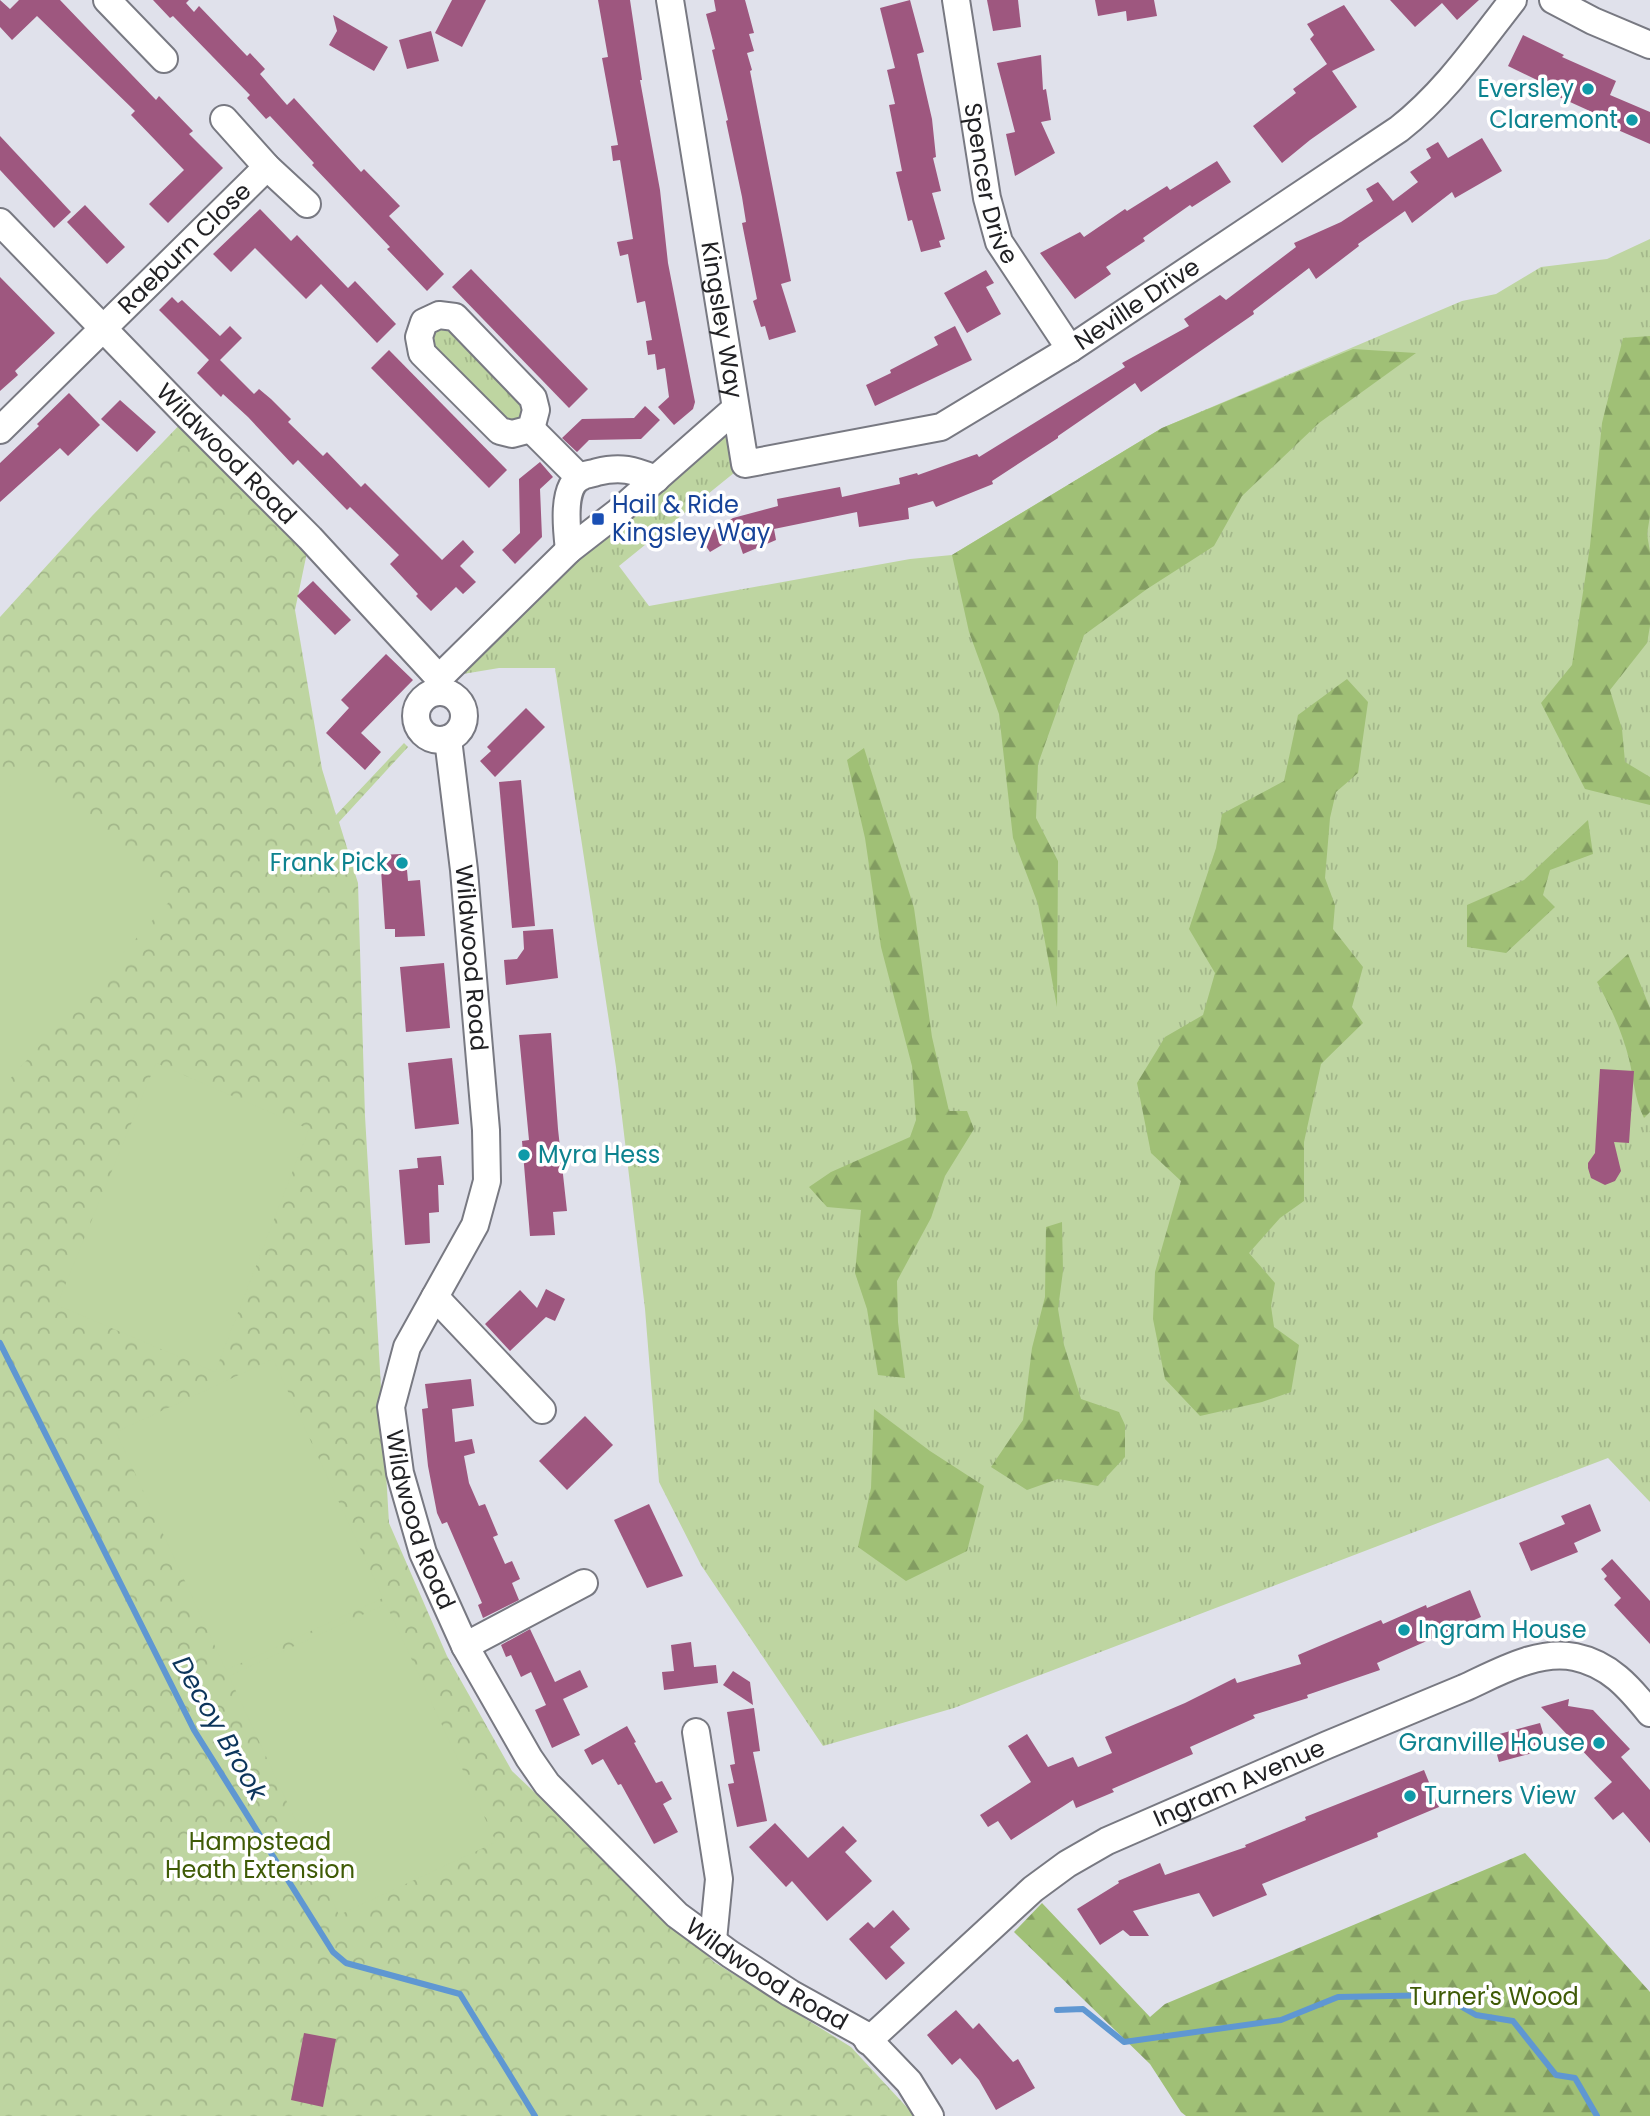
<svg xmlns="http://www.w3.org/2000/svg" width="1650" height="2116" viewBox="0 0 1650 2116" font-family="Poppins,sans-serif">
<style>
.grass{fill:url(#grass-tufts)}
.forest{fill:url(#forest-firs)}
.park{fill:url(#park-crowns)}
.pitch{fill:#bed5a1}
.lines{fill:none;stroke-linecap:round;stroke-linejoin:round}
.stream{stroke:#5f97d2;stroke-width:6}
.building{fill:#9e577f}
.minor-casing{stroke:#787982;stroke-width:30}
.minor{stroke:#fff;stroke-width:26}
.culture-dot{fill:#0f9aa8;stroke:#fff;stroke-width:2.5}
.transit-dot{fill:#1a4fb4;stroke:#fff;stroke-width:2.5}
.labels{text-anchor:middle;stroke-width:7;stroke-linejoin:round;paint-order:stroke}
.culture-label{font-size:24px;fill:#0d838f;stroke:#fff;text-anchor:end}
.street-label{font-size:24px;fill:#212124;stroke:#fff}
.transit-label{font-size:24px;fill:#164399;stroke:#fff;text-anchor:start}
.park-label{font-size:24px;fill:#3f5b06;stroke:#fff}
.water-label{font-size:26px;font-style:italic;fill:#0c355b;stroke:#fff}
</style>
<defs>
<pattern id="grass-tufts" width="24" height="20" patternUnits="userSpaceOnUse" patternTransform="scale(1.75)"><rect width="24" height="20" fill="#bed5a1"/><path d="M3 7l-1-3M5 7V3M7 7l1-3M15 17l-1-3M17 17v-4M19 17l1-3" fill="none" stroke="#a3b78a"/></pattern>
<pattern id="forest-firs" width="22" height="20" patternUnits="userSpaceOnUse" patternTransform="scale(1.75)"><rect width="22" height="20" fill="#a0c076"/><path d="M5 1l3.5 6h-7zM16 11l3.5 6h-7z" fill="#829c61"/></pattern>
<pattern id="park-crowns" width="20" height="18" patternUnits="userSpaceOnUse" patternTransform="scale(1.75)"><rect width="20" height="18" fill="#bed5a1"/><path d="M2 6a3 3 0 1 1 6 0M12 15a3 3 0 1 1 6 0" fill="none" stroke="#a3b78a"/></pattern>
</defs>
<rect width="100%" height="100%" fill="#e0e1eb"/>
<g class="grass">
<polygon points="1650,239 1650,1502 1608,1458 954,1708 823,1746 701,1565 659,1482 645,1309 616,1067 555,668 499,668 439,678 735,409 745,464 619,566 649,606 910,559 952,555 1162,428 1462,301 1496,294 1541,267 1607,259"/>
<polygon points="448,325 521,394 527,419 507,427 431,353 432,331"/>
</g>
<g class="forest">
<polygon points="1650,336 1650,516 1647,534 1650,552 1650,626 1647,643 1610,690 1622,729 1625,762 1650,777 1650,805 1585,789 1541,703 1572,665 1590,546 1602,423 1623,338"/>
<polygon points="1353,349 1416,353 1319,423 1242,496 1214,546 1147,589 1084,635 1038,764 1036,818 1058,861 1057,1007 1038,904 1013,838 999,714 969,632 952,555 1162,428"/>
<polygon points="1347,679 1368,702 1358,773 1336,792 1330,818 1325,878 1335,905 1333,929 1363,967 1352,1007 1363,1023 1321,1064 1304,1142 1304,1201 1280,1218 1249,1253 1275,1283 1271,1306 1274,1327 1299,1345 1291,1392 1262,1402 1200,1416 1165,1379 1153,1319 1155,1272 1181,1181 1151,1153 1137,1083 1165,1037 1203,1015 1215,973 1189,929 1216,848 1222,814 1284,781 1298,715"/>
<polygon points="864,748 914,908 932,1037 949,1111 967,1111 974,1129 945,1176 931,1218 897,1281 898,1322 905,1378 878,1375 867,1309 855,1273 861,1210 827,1207 809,1187 831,1172 910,1137 916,1120 912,1066 881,947 865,838 847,760"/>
<polygon points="1588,820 1593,854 1550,870 1543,895 1555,907 1506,953 1467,947 1467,905 1524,880"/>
<path d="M 1628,954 L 1650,1008 L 1650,1112 L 1644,1118 C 1634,1098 1634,1079 1629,1059 C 1622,1031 1610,1006 1597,982 Z"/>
<polygon points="1062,1222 1063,1271 1058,1309 1064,1345 1081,1399 1119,1412 1125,1425 1125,1457 1098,1486 1058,1479 1027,1490 991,1467 1023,1420 1032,1348 1045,1297 1046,1227"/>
<polygon points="874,1409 930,1451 984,1486 967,1551 906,1581 858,1547 871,1488"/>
<polygon points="1525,1853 1650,1992 1650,2116 1186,2116 1181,2112 1150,2064 1014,1932 1042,1903 1150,2017 1165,2004"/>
</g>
<polygon class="park" points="188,416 310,538 295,610 322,769 336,815 404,743 408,747 339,822 358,883 365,1116 389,1523 447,1656 512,1771 714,1962 851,2047 915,2116 0,2116 0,617 92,516"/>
<g class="pitch">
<polygon points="31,763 177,893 0,1090 0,797"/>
<polygon points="156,1063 309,1129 215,1372 57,1305"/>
<polygon points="273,1359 383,1598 226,1670 116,1432"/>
<polygon points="386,1604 496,1842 339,1915 229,1676"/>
</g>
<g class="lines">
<g class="stream">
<polyline points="0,1343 194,1730 333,1952 346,1963 460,1994 535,2116"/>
<polyline points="1057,2010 1083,2009 1124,2042 1281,2020 1338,1997 1441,1995 1476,2015 1513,2021 1556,2075 1575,2078 1597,2116"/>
</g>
</g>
<g class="building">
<polygon points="0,0 10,9 19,0 60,0 156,100 159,96 193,131 189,134 223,168 168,223 149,204 184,170 131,115 135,111 37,16 12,40 0,27"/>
<polygon points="153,0 189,0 186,3 194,12 199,6 247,56 250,53 265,69 260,74 287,105 294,98 361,172 364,169 400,206 389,216 444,274 427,291 387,249 390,247 312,165 314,163 270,116 266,119 247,98 250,95 173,16 170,18"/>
<polygon points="452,0 486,0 462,47 435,33"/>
<polygon points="598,0 630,0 642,80 640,80 660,190 668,263 695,402 693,409 674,425 658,407 669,397 665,368 657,370 655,354 648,355 646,341 652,340 645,301 637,303 628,254 620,256 617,242 633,239 620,160 613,161 611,146 618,145 602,58 608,57"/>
<polygon points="714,0 745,0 754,33 749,34 754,51 747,53 752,70 750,71 791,281 781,284 796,332 769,340 765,326 761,327 753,301 757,299 742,223 746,222 742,197 726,121 728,120 712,50 715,49 706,14 716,11"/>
<polygon points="910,0 924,52 917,54 932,119 936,157 933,158 941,191 932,193 945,239 939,241 941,247 921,252 912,220 908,221 896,172 902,171 889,105 895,104 887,70 895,68 880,8"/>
<polygon points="987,0 1018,0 1021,27 993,31"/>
<polygon points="1095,0 1154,0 1157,16 1127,21 1126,11 1098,16"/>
<polygon points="1390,0 1479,0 1457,20 1442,3 1415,27"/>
<polygon points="1344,5 1375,50 1332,71 1357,107 1310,140 1282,163 1253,126 1296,93 1293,89 1327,64 1310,39 1314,35 1307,24"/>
<polygon points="333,15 388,47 374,71 329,45 337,31"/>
<polygon points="431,31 439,61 407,69 399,40"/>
<polygon points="1523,35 1564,55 1562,57 1616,81 1610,95 1650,112 1650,144 1611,127 1614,122 1559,97 1562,92 1508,66"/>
<polygon points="1041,55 1043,90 1046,89 1051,120 1041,122 1055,153 1015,176 1006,134 1015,132 997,63"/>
<polygon points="0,136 71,212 54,228 0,170"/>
<polygon points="1482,138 1502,171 1455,198 1452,192 1412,223 1405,211 1358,244 1359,246 1316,279 1309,268 1253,311 1254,314 1141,392 1135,383 1058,436 1058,438 992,481 993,484 936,507 933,501 908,508 909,519 859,527 857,512 774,529 776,540 743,554 737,536 710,552 700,538 733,518 778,506 777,499 840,487 842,497 900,484 899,478 917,473 918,475 977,454 979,457 1125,367 1122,363 1189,326 1184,319 1220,295 1226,300 1296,247 1294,243 1341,222 1373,201 1366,189 1378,182 1393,201 1418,182 1410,172 1431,158 1426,149 1438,142 1448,158"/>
<polygon points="1217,161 1231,182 1192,207 1190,205 1143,238 1145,241 1106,267 1111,274 1075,299 1040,253 1080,232 1084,237 1125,209 1127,211 1167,186 1170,190"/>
<polygon points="85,205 125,247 107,264 67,222"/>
<polygon points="260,209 291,241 297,235 348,288 355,281 396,324 377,343 321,284 306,299 255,248 231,272 213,254"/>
<polygon points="471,269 588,389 569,408 452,287"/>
<polygon points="986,270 994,283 986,287 1001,314 967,333 944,293"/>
<polygon points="0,277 55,333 15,371 18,375 0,391"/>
<polygon points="172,297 178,303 182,300 220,336 230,326 242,338 220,360 254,394 259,389 271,399 291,419 288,422 323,456 327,452 361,487 365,483 442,560 463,540 474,552 460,566 476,582 463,594 456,587 431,611 416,596 418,594 390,564 399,555 350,507 347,510 298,460 293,465 248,417 223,394 221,397 197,373 209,360 159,310"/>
<polygon points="955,326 972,360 875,406 866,385 891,373 890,370 938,345 934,337"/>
<polygon points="389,350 507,470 489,488 371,368"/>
<polygon points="69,393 100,425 68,456 60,448 0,502 0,463 39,426 37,424"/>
<polygon points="120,400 156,432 137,452 101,419"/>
<polygon points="645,406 660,420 641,439 589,440 577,452 562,438 582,419 634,418"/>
<polygon points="540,462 553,477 540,489 542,537 515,564 502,550 520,533 519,479"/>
<polygon points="313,581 351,620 335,635 297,596"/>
<polygon points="386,654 413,680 361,733 381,752 365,770 326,733 349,708 341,700"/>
<polygon points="526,708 545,727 495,777 480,761 491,751 487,747"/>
<polygon points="521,780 535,926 512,928 499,782"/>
<polygon points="401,854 402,870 407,870 408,881 420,880 425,936 395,937 395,929 385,929 380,855"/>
<polygon points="553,929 558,978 506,985 504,960 517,959 524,949 523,931"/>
<polygon points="444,963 450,1028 406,1032 400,967"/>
<polygon points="551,1033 558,1129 567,1211 553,1212 555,1235 530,1236 522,1141 529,1140 519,1035"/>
<polygon points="452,1058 459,1124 415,1129 408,1063"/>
<polygon points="1600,1069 1634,1071 1629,1143 1614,1142 1621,1171 1615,1181 1605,1185 1591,1178 1588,1168 1588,1163 1595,1153"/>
<polygon points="441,1156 444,1185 438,1185 439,1212 429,1213 430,1243 405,1245 399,1170 418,1168 417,1158"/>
<polygon points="546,1289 565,1299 555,1321 546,1317 510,1351 485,1324 520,1290 537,1308"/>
<polygon points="471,1379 474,1406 452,1409 455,1442 472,1439 475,1453 464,1456 469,1483 479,1506 485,1504 498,1535 493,1537 505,1564 512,1561 520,1579 512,1583 519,1600 483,1618 478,1605 482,1603 447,1522 442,1524 437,1513 428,1466 422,1409 428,1408 425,1384"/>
<polygon points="585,1416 613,1445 567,1490 539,1461"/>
<polygon points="649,1504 683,1576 647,1588 614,1520"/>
<polygon points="1590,1504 1601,1531 1574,1543 1578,1552 1531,1571 1519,1543 1565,1524 1561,1516"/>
<polygon points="1612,1559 1650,1601 1650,1644 1614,1605 1621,1598 1604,1579 1607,1576 1601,1569"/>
<polygon points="1470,1590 1481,1617 1377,1663 1380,1670 1307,1695 1308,1698 1253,1715 1255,1718 1190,1747 1193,1754 1112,1789 1114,1792 1076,1808 1073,1800 1011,1840 998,1821 988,1827 980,1815 1031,1782 1008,1746 1027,1734 1048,1767 1073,1757 1078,1767 1112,1753 1105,1737 1185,1703 1235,1678 1237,1683 1301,1664 1298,1655 1381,1620 1383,1624 1426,1605 1427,1608"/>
<polygon points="530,1629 555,1682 580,1670 588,1687 563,1699 580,1735 552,1748 535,1710 546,1705 531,1672 521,1677 511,1655 506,1657 501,1645"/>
<polygon points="691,1642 694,1667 716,1665 718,1683 664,1690 662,1672 674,1671 671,1645"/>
<polygon points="733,1671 750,1682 753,1705 723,1685"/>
<polygon points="1569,1699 1568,1706 1593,1710 1630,1749 1621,1757 1650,1790 1650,1843 1623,1812 1613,1820 1594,1798 1612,1782 1541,1707"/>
<polygon points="754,1708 760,1751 753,1752 767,1821 737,1827 728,1784 734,1783 730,1765 735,1764 727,1712"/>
<polygon points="1540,1723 1548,1749 1499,1762 1492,1736"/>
<polygon points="627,1726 636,1742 634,1743 656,1783 662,1781 672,1799 663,1804 678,1832 654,1844 621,1784 618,1785 603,1759 592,1765 584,1750"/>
<polygon points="1424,1770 1439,1807 1377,1833 1378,1837 1262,1884 1267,1895 1213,1917 1199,1893 1133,1911 1149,1936 1130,1936 1123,1930 1100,1945 1077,1909 1119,1883 1118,1881 1160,1863 1165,1875 1246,1847 1245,1845 1306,1820 1305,1817"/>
<polygon points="775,1823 808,1858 843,1826 857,1841 845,1852 872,1881 827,1921 792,1881 786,1887 749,1847"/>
<polygon points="893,1910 910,1929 890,1947 905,1963 886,1980 849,1939 868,1922 874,1928"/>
<polygon points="956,2010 973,2029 979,2023 1013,2062 1018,2059 1035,2088 996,2110 979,2080 960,2058 952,2065 927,2035"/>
<polygon points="304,2033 336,2039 323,2107 291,2100"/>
</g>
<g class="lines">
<g class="minor-casing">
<g id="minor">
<polyline points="107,0 164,59"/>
<path id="s1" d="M 670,0 L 745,464 L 941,427 L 1070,349 L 1399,129 C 1445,93 1477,46 1513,0"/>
<path id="s2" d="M 956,0 L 987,198 L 999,242 L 1070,349"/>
<polyline points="1553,0 1593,21 1650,45"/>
<polyline points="224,119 267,167 307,204"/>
<path id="s3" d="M 0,222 L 188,416 L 310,538 L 439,678 L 441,692"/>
<polygon points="439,315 455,317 533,398 536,410 531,429 512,434 500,431 422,353 419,337 424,322"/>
<polyline points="531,429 579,477"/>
<path id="s4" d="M 0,430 L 267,167"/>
<path d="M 569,550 C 567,532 561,486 581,477 C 585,474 592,474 597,472 C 621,466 633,470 656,479"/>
<polyline points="439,678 569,550 618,512 735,409"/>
<circle cx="440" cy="716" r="24"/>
<path id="s5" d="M 448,739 L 464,870 L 475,1002 L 486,1130 L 487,1181 L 475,1225 L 407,1347 L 391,1407 L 400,1473 L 423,1553 L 465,1646 L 529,1758 L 547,1784 L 677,1915 L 730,1954 L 790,1993 L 862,2033 L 909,2082 L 930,2116"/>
<polyline points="435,1297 542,1410"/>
<polyline points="465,1646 584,1583"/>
<polyline points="696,1732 719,1879 713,1940"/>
<path id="s6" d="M 868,2041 L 1033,1889 L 1067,1864 L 1107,1841 C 1180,1809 1253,1777 1327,1745 C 1372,1726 1418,1707 1464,1688 C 1497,1673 1538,1649 1575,1657 C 1609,1664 1629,1687 1650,1713"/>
</g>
</g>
<use href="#minor" class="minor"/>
</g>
<g class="culture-dot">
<circle cx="1588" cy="89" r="7"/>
<circle cx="1632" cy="120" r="7"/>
<circle cx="402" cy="863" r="7"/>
<circle cx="524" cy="1155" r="7"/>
<circle cx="1404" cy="1630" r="7"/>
<circle cx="1599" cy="1743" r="7"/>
<circle cx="1410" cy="1796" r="7"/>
</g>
<rect class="transit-dot" x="591" y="512" width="14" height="14" rx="3.5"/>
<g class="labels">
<g class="culture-label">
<text x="1574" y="97">Eversley</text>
<text x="1618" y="128">Claremont</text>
<text x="388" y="871">Frank Pick</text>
<text x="538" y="1163" text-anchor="start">Myra Hess</text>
<text x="1418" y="1638" text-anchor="start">Ingram House</text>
<text x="1585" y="1751">Granville House</text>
<text x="1424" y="1804" text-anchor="start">Turners View</text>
</g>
<g class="street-label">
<text dy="8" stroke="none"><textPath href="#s2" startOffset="187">Spencer Drive</textPath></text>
<text dy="8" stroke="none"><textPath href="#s4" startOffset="259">Raeburn Close</textPath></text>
<text dy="8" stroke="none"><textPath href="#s1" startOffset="901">Neville Drive</textPath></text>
<text dy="8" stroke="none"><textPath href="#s1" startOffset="324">Kingsley Way</textPath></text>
<text dy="8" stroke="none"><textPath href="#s3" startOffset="324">Wildwood Road</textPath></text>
<text dy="8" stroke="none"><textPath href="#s5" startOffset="220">Wildwood Road</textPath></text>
<text dy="8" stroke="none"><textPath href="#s5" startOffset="808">Wildwood Road</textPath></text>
<text dy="8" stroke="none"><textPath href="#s6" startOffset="457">Ingram Avenue</textPath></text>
<text dy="8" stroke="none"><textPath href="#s5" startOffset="1396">Wildwood Road</textPath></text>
</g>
<g class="transit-label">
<text x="612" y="513">Hail &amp; Ride<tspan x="612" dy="28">Kingsley Way</tspan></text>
</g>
<g class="park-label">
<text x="260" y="1850">Hampstead<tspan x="260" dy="28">Heath Extension</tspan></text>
<text x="1494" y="2005">Turner's Wood</text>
</g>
<g class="water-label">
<text transform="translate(220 1728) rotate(60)" y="9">Decoy Brook</text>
</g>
</g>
</svg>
